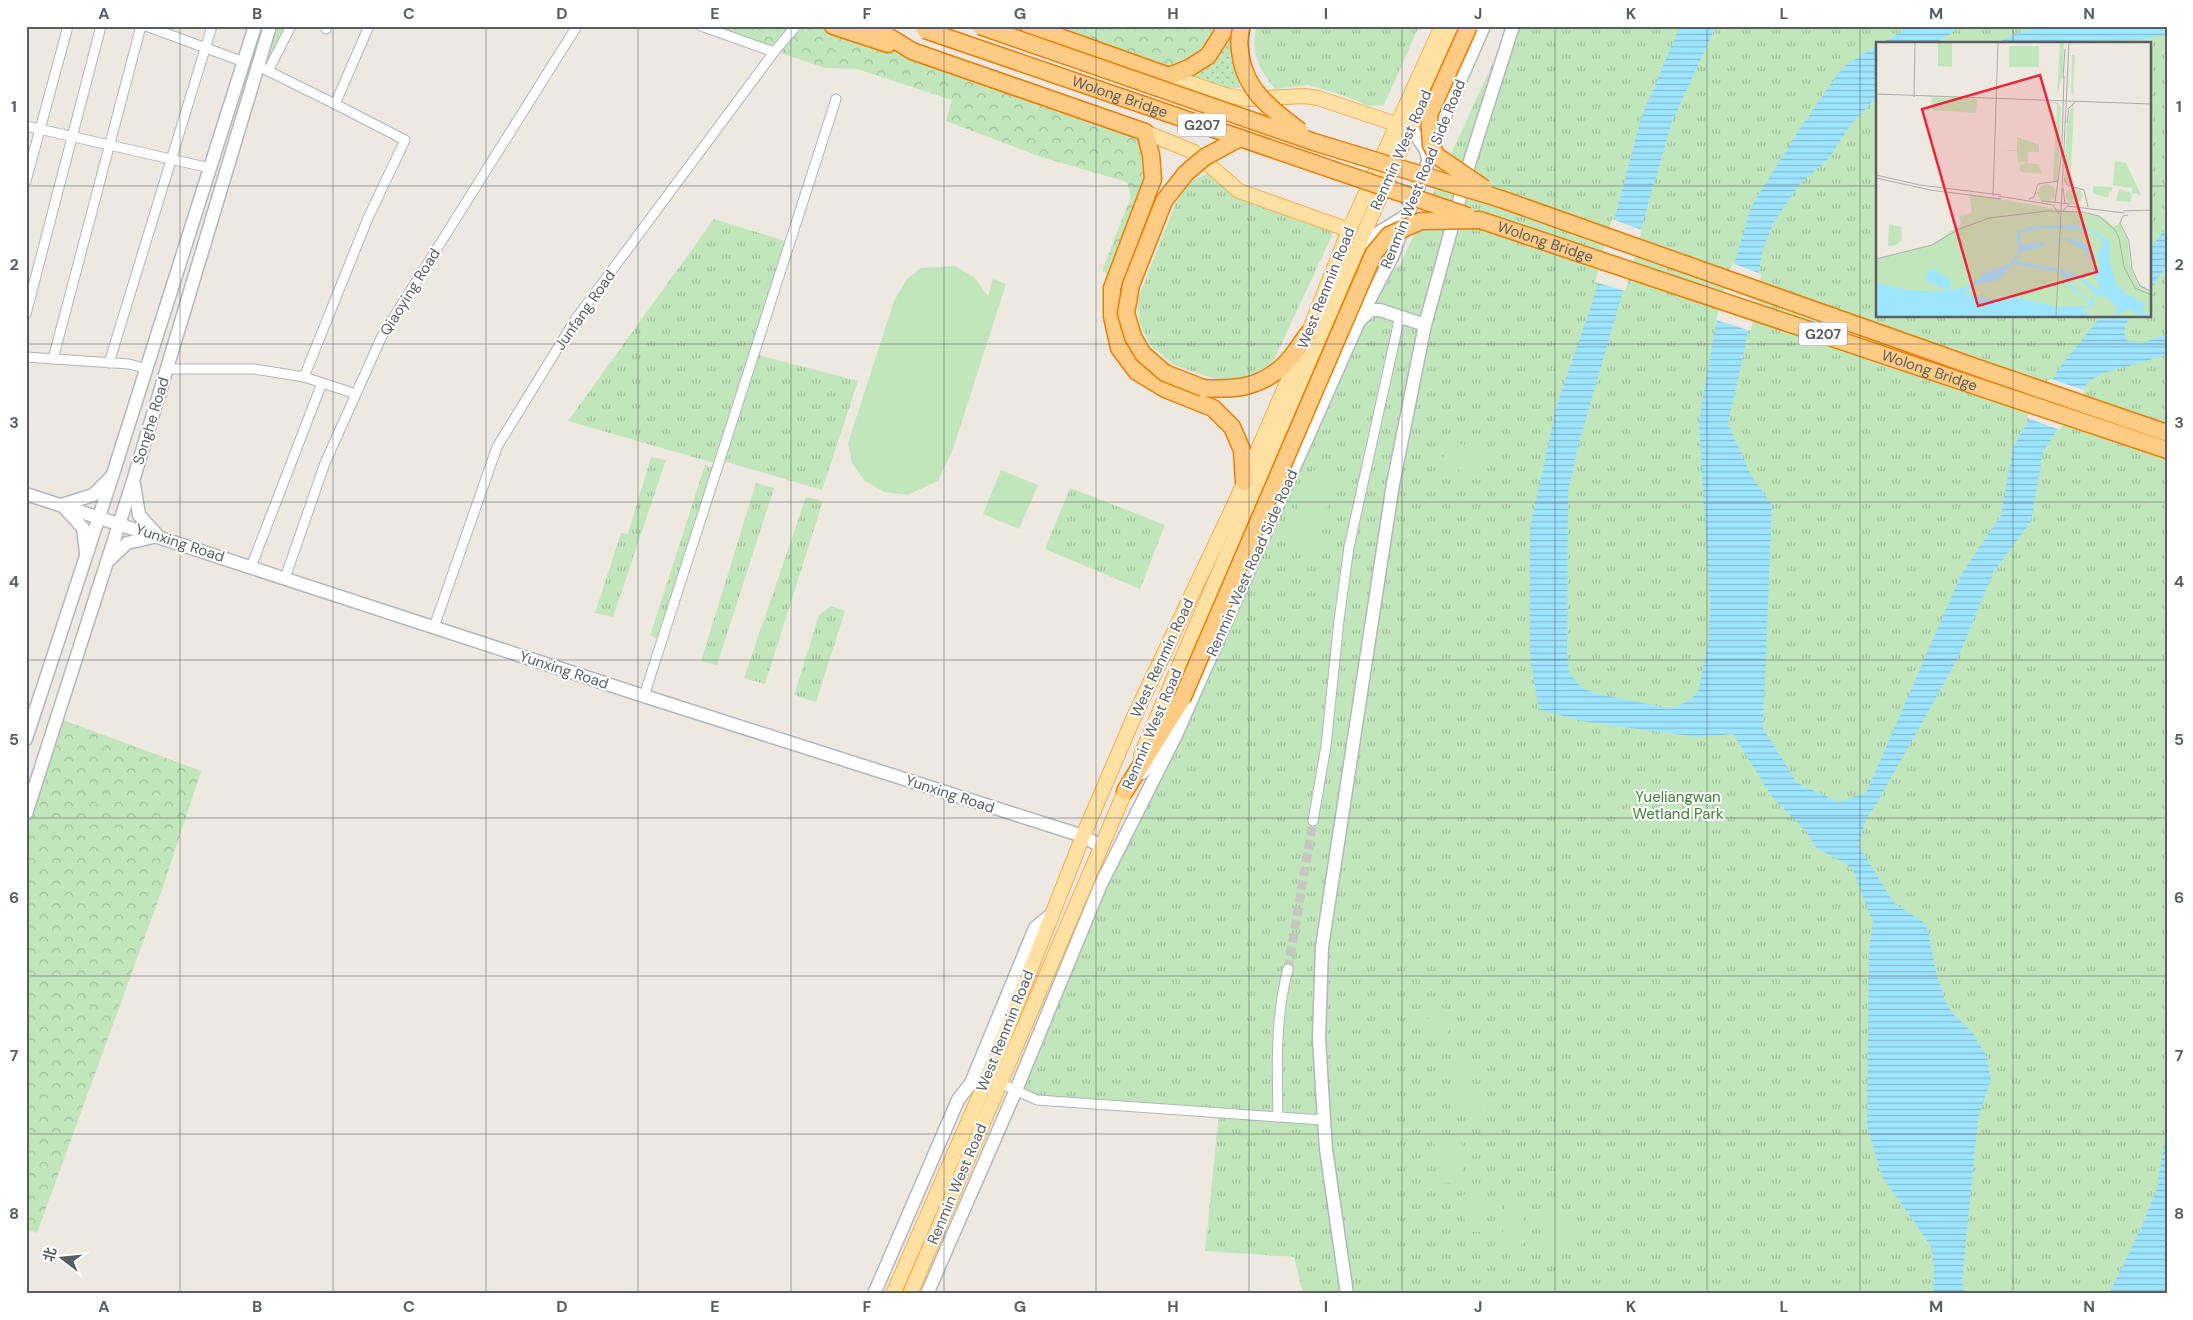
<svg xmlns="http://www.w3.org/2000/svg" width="2193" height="1320" viewBox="0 0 2193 1320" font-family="'DM Sans','Noto Sans SC',sans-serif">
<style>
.grass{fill:url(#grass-dots)}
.forest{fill:url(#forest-crowns)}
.park{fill:url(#park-tufts);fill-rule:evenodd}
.garden{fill:#c2e6bb}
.water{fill:url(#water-rules)}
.pier{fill:#ede8e0}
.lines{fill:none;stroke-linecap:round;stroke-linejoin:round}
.street-tunnel{stroke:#c8c6c0;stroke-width:9;stroke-dasharray:9 4.5;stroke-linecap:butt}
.street-casing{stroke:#b1b5b9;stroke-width:11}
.secondary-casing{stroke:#b2b7bc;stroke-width:15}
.primary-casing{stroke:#f7ac4e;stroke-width:16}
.highway-casing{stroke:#ed7c00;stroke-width:19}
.street{stroke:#fff;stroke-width:9}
.secondary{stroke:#fff;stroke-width:12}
.primary{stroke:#ffe1a3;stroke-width:14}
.highway{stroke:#ffcc85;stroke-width:16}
.highway-bridge-casing{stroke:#ed7c00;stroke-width:19;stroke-linecap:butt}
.highway-bridge{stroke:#ffcc85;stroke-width:16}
.grid{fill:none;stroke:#595e62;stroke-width:1;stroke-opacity:0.55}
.labels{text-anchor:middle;stroke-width:4;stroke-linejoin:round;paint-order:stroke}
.shield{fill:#fff;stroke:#8b8e91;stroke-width:1}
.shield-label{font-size:14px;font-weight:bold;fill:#595e62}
.street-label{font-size:15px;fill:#595e62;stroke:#fff}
.park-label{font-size:15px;fill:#39822f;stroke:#fff}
.inset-road{fill:none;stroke:#aeadaa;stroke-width:1}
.view{fill:#f12234;fill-opacity:0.15;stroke:#f12234;stroke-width:2.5}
.inset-edge{fill:none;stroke:#595e62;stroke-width:2.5}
.neatline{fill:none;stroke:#595e62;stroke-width:2}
.grid-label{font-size:16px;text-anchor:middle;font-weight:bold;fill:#595e62}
</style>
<defs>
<pattern id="grass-dots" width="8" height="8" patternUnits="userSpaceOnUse" patternTransform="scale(1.25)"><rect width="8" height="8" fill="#c2e6bb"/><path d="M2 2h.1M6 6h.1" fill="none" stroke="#a1be9b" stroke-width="1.8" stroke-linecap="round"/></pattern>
<pattern id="forest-crowns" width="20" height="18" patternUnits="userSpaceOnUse" patternTransform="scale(1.25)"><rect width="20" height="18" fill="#c2e6bb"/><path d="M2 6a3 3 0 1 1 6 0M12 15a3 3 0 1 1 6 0" fill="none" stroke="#a1be9b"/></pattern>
<pattern id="park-tufts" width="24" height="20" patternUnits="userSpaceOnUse" patternTransform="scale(1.25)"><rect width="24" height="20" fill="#c2e6bb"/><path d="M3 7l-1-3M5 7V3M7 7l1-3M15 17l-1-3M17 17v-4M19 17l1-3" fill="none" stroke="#a1be9b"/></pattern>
<pattern id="water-rules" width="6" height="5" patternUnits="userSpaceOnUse" patternTransform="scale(1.25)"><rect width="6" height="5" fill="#9ee5ff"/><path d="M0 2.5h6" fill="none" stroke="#84bdd2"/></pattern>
</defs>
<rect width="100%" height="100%" fill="#ede8e0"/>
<path class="grass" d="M 1233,28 C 1229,50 1233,67 1240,87 L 1223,89 L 1192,76 C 1217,62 1221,54 1233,28 Z"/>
<g class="forest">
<polygon points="270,26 291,26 268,71 258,66"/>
<polygon points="701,26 833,26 1145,132 1153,179 1117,278 1102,271 1131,196 1127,182 1041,157 946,121 952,100 857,69 825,68"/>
<polygon points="1029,26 1227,26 1208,56 1169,76"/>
<polygon points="58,718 201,771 163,887 37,1233 26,1229 26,814"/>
</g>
<g class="park">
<path d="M 1256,26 L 1419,26 L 1384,105 L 1368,106 L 1343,95 L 1308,85 L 1275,89 C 1257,66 1252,56 1256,26 Z"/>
<path d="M 1510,26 L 2167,26 L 2167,1207 L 2125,1294 L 1303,1294 L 1294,1257 L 1205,1251 L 1219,1113 L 1037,1100 L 1016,1090 L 1096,897 L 1380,281 L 1400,265 ZM 1877,44 L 2149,44 L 2149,316 L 1877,316 Z"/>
<polygon points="1207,174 1236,196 1335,229 1271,366 1240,382 1212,378 1174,365 1151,346 1139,322 1138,299 1175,205 1187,183"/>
<polygon points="714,219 785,241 714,463 568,421"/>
<polygon points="754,354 858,381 822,490 720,460"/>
<polygon points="651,457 666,460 613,617 595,613 621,533 628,534"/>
<polygon points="705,465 717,469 662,640 650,636"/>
<polygon points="756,483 774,488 717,665 701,661"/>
<polygon points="1070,488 1165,525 1140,589 1045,549"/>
<polygon points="806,497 823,501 765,684 744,678"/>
<polygon points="831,606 845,611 816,702 794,695 819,615"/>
</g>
<g class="garden">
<polygon points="955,266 975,278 988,296 993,279 1006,284 953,449 938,481 907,495 884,492 865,481 852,463 848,443 894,301 907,279 921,268"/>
<polygon points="1448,440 1490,453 1483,477 1441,465"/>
<polygon points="1001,470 1038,485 1019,529 983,514"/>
<polygon points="1313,470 1338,481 1318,528 1293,518"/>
<polygon points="1289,518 1331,537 1321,559 1279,540"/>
<polygon points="1436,1004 1457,1015 1444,1040 1422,1029"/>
<polygon points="1456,1051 1470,1054 1465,1074 1451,1071"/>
<polygon points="1473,1083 1482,1111 1463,1117 1454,1089"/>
<polygon points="1461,1137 1464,1182 1437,1184 1434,1139"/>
<path d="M 1507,1186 C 1525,1212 1526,1218 1521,1249 L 1500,1243 L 1507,1216 L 1500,1193 Z"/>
<polygon points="1487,1188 1486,1232 1469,1232 1457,1197"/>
<polygon points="1555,1201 1584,1234 1566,1251 1545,1257 1539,1217"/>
</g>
<g class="water">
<path d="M 1680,26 L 1716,26 L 1672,122 L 1578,446 L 1568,492 L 1567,654 L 1569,673 L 1582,688 L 1598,694 L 1668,708 L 1676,707 L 1690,700 L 1698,692 L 1708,644 L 1710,607 L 1699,422 L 1714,333 L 1751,207 L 1797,133 L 1836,76 L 1846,65 L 1877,46 L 1877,97 L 1852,123 L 1828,159 L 1799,185 L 1774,222 L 1763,249 L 1745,347 L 1728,424 L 1752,477 L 1772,505 L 1763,728 L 1797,783 L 1839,802 L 1866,793 L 1961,575 L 2001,515 L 2013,447 L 2060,367 L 2101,316 L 2131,316 C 2125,325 2121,333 2128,341 L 2145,342 L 2167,334 L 2167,355 L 2100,374 L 2087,383 L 2043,452 L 2031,522 L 1994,571 L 1957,660 L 1877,803 L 1866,819 L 1860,839 L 1860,848 L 1894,903 L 1923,922 L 1928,930 L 1936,972 L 1945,1000 L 1952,1013 L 1971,1031 L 1987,1057 L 1991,1079 L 1978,1119 L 1962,1282 L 1965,1294 L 1933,1294 L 1934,1268 L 1931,1246 L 1882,1177 L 1867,1125 L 1869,947 L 1873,922 L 1853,870 L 1845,863 L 1816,848 L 1806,831 L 1772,797 L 1733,734 L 1697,737 L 1587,722 L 1539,710 L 1530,658 L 1530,528 L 1557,404 L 1593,301 L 1641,118 Z"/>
<polygon points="1910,26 1961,26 1935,44 1881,44"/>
<path d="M 2059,26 L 2167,26 L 2167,34 L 2141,40 L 2062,41 L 2056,44 L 1996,44 C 2014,31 2038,28 2059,26 Z"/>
<polygon points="2167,226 2167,266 2149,291 2149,250"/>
<polygon points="2167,1125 2167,1294 2109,1294 2141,1228 2157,1188"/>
</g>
<g class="pier">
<polygon points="1612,219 1642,230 1625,291 1595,282"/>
<polygon points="1732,263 1761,274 1751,331 1716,320"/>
<polygon points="2050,379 2085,390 2060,430 2027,418"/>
</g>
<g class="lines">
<polyline class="street-tunnel" points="1288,969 1313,821"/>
<g class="street-casing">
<g id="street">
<polyline points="146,26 244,62"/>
<polyline points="701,26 774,52"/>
<polyline points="326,29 327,26"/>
<polyline points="258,66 335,104 369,26"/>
<polyline points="268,71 291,26"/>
<polyline points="26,126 210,168"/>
<polyline points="26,181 68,26"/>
<polyline points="26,314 101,26"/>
<polyline points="26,357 129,364 147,369"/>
<polyline points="53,359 141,26"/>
<polyline points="109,363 212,26"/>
<polyline points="167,369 254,369 304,377 356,394"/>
<polyline points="304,377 368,218 405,140 335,104"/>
<polyline points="251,567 322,383"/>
<polyline points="285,578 325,463 382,336 577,26"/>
<polyline points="434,627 497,447 575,320 774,52 796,26"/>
<polyline points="644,696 836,99"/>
<polyline points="1313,821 1326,746 1339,620 1349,547 1400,316"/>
<path d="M 1000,1083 L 1037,1100 L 1278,1117 C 1277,1067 1275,1018 1288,969"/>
<polyline points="1278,1117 1324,1120"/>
</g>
</g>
<g class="secondary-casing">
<g id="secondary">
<polyline points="1411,128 1426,150 1428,159"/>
<polyline points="1360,244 1409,214"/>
<polyline points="1361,316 1392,257 1449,106 1484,26"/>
<polyline points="26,494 644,696 1083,836 1102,847"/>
<polyline points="86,553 83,528 62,505 93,495 112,476"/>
<polyline points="108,561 127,543 158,536 139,515 134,484"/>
<polyline points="26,739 113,474 255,26"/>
<polyline points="1142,773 1176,735 1359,321 1371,310 1380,310 1425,325"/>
<polyline points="26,814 133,481 270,26"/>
<polyline points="874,1294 958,1100 971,1083 1035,928 1052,914"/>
<polyline points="927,1294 1016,1090 1101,884 1176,735"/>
<polyline points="1347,1294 1326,1149 1324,1120 1319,1038 1322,947 1393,484 1425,325 1470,161 1513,26"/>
</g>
</g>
<g class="primary-casing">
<g id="primary">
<polyline points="1169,76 1225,95 1247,99 1304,96 1318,98 1396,124"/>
<polyline points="1145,132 1194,152 1239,191 1349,230"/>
<polyline points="1141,755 1364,233 1455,26"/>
<polyline points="893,1294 993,1065 1083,836 1134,717 1235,503 1308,334 1349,230 1442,26"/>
<polyline points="910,1294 1129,782"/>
</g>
</g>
<g class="highway-casing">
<g id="highway">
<polyline points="833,26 888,44"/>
<polyline points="872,26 912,51 1145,132 1151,155 1153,179 1112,288 1112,316 1119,348 1137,372 1165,389 1213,408 1232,427 1242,450 1244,482"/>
<polyline points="1029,26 1169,76 1189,68 1208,56 1227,26"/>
<polyline points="1501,199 1975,367 2167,433"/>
<path id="s1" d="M 1480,220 L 2167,450"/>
<path d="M 1203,388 C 1234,390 1260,388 1284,365 C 1293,357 1300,344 1308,334"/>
<polyline points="1125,791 1182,699"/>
</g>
</g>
<use href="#street" class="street"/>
<use href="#secondary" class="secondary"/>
<use href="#primary" class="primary"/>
<use href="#highway" class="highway"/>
<g class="highway-bridge-casing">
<g id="highway-bridge">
<polyline points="980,26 1314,142 1501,199"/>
<path d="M 1242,26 C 1238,38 1239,45 1241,57 C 1246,92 1274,111 1300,131"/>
<polyline points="1469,26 1429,115 1431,145 1437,156 1484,188"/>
<path id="s2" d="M 925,30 L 1468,216"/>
<polyline points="1203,388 1165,373 1143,354 1133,337 1126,313 1131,285 1164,201 1186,173 1205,157 1240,138"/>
<polyline points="1182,699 1374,253 1389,235 1421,221 1480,220"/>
</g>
</g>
<use href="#highway-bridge" class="highway-bridge"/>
</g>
<path class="grid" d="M 180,26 L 180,1294M 333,26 L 333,1294M 486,26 L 486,1294M 638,26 L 638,1294M 791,26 L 791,1294M 944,26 L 944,1294M 1096,26 L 1096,1294M 1249,26 L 1249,1294M 1402,26 L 1402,1294M 1555,26 L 1555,1294M 1707,26 L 1707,1294M 1860,26 L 1860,1294M 2013,26 L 2013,44M 26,186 L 1877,186M 2149,186 L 2167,186M 2013,316 L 2013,1294M 26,344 L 2167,344M 26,502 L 2167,502M 26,660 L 2167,660M 26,818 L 2167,818M 26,976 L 2167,976M 26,1134 L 2167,1134"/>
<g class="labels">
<g class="shield">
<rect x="1178" y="113.5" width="48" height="23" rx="4"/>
<rect x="1799" y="322.5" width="48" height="23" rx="4"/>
</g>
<g class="shield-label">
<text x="1202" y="130">G207</text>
<text x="1823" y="339">G207</text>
</g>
<g class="street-label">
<text dy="5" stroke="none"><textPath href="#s2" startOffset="206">Wolong Bridge</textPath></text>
<text transform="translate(1401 150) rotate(-66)" y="5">Renmin West Road</text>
<text transform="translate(1423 174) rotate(-68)" y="5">Renmin West Road Side Road</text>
<text dy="5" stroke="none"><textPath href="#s1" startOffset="69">Wolong Bridge</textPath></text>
<text transform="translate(1326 288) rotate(-68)" y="5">West Renmin Road</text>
<text transform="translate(410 292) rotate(-58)" y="5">Qiaoying Road</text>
<text transform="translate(585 310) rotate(-55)" y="5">Junfang Road</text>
<text dy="5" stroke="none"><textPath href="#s1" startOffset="474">Wolong Bridge</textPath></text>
<text transform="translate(151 421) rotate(-73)" y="5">Songhe Road</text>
<text transform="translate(180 543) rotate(18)" y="5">Yunxing Road</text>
<text transform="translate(1252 563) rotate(-66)" y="5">Renmin West Road Side Road</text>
<text transform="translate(1162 658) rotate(-65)" y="5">West Renmin Road</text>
<text transform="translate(564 670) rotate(18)" y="5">Yunxing Road</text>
<text transform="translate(1152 729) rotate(-67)" y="5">Renmin West Road</text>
<text transform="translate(950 794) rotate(18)" y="5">Yunxing Road</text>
<text transform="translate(1005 1031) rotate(-68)" y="5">West Renmin Road</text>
<text transform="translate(957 1184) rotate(-67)" y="5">Renmin West Road</text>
</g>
<g class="park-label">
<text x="1678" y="802">Yueliangwan<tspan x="1678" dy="17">Wetland Park</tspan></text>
</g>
</g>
<g transform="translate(1876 42)">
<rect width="275" height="275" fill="#ede8e0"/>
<path d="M 62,1 L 76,1 L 76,25 L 62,24 ZM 133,4 L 163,4 L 163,25 L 133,25 ZM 196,13 L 199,13 L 197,54 L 195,50 ZM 217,144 L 236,145 L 236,150 L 233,149 L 232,156 L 217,151 ZM 243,147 L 256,151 L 255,160 L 240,159 ZM 13,182 L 25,185 L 26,198 L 20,203 L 12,204 Z" fill="#c2e6bb"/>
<path d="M 56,55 L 101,57 L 100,71 L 55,68 ZM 165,59 L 182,60 L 185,66 L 182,139 L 177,139 L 181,62 ZM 197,61 L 198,66 L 194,143 L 188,140 L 191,81 Z" fill="#c2e6bb"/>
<path d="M 184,1 L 188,1 L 187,31 L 181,53 ZM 141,95 L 163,103 L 163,110 L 152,110 L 152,120 L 142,120 L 141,109 L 124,109 L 141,108 ZM 239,119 L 250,121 L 265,153 L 256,151 L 256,146 L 237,143 ZM162 151a9 9 0 1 1 18 0a9 9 0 1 1-18 0ZM190 154a8 8 0 1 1 16 0a8 8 0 1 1-16 0ZM 93,152 L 217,173 L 228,176 L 238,185 L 244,181 L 252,199 L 255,227 L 262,242 L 275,250 L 275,274 L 211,274 L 31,250 L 0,242 L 0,217 L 56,203 L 71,192 L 85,182 L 83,174 L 96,171 Z" fill="#c2e6bb"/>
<path d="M 147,121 L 163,122 L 165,131 L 145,130 L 143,125 Z" fill="#c2e6bb"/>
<path d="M 196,183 L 218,189 L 234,200 L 233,220 L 241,242 L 246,249 L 268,261 L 267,271 L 275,274 L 263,274 L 253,267 L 239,274 L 241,266 L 232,256 L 224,253 L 217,257 L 218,264 L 206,268 L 214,274 L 0,274 L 0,241 L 31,248 L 69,250 L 69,247 L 50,239 L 51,230 L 59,227 L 75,239 L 72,249 L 92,244 L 111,230 L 134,222 L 143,208 L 140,190 L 156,184 ZM 165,186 L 209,188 L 219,192 L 228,201 L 221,214 L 206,200 L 191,196 L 145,203 L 144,191 ZM 190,198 L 223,216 L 224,226 L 217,226 L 212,214 L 205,210 L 214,219 L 225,250 L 203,234 L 184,227 L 140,219 L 144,210 L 165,205 L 171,199 ZM 137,222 L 184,230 L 197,249 L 211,258 L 215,264 L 182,265 L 138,255 L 113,257 L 88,252 L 100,242 L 121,239 ZM 191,232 L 206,239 L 221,254 L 214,258 L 208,255 L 195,243 Z" fill="#9ee5ff" fill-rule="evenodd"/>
<path class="inset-road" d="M 187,36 L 189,7M 0,52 L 275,62M 38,55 L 39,1M 191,81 L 193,66 L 200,59M 186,102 L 188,34M 0,133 L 44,143 L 125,153M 0,136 L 54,148 L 125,157M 188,136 L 191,143 L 208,148 L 212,165M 187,146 L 189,162M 117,154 L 122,1M 122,154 L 177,163 L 183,172M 153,157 L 158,155 L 162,142 L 182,139 L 186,108M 165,159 L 194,162M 179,160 L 182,139M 247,169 L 275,168M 186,170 L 191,164 L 248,171M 252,173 L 247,174 L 244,181 L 253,199 L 256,227 L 264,244 L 275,249M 0,217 L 56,203 L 83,187 L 113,176 L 172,169 L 207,170 L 223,174 L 239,188 L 243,196 L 248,225 L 259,246 L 275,253M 180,274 L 193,1"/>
<path class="view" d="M 164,33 L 221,230 L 102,264 L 46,67 Z"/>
<rect width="275" height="275" class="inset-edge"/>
</g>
<rect width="2193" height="1320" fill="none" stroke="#ffffff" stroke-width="55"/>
<g transform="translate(62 1258) rotate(286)" stroke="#ffffff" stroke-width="4" paint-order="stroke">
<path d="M0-4L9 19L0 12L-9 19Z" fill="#595e62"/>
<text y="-8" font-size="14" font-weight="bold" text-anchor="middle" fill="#595e62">北</text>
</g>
<rect x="28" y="28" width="2138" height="1264" class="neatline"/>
<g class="grid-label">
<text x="104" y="19">A</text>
<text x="257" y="19">B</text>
<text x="409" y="19">C</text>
<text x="562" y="19">D</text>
<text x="715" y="19">E</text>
<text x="867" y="19">F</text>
<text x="1020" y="19">G</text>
<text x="1173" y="19">H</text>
<text x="1326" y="19">I</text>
<text x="1478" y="19">J</text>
<text x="1631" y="19">K</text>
<text x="1784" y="19">L</text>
<text x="1936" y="19">M</text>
<text x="2089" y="19">N</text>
<text x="14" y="112">1</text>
<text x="2179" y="112">1</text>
<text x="14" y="270">2</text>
<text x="2179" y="270">2</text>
<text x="14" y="428">3</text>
<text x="2179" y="428">3</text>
<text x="14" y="587">4</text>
<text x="2179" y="587">4</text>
<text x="14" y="745">5</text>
<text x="2179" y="745">5</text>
<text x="14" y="903">6</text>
<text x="2179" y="903">6</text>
<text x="14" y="1061">7</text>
<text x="2179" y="1061">7</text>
<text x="14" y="1219">8</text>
<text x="2179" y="1219">8</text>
<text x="104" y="1312">A</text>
<text x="257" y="1312">B</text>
<text x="409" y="1312">C</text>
<text x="562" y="1312">D</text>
<text x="715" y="1312">E</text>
<text x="867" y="1312">F</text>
<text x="1020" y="1312">G</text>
<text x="1173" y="1312">H</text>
<text x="1326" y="1312">I</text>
<text x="1478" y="1312">J</text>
<text x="1631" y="1312">K</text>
<text x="1784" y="1312">L</text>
<text x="1936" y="1312">M</text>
<text x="2089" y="1312">N</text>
</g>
</svg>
